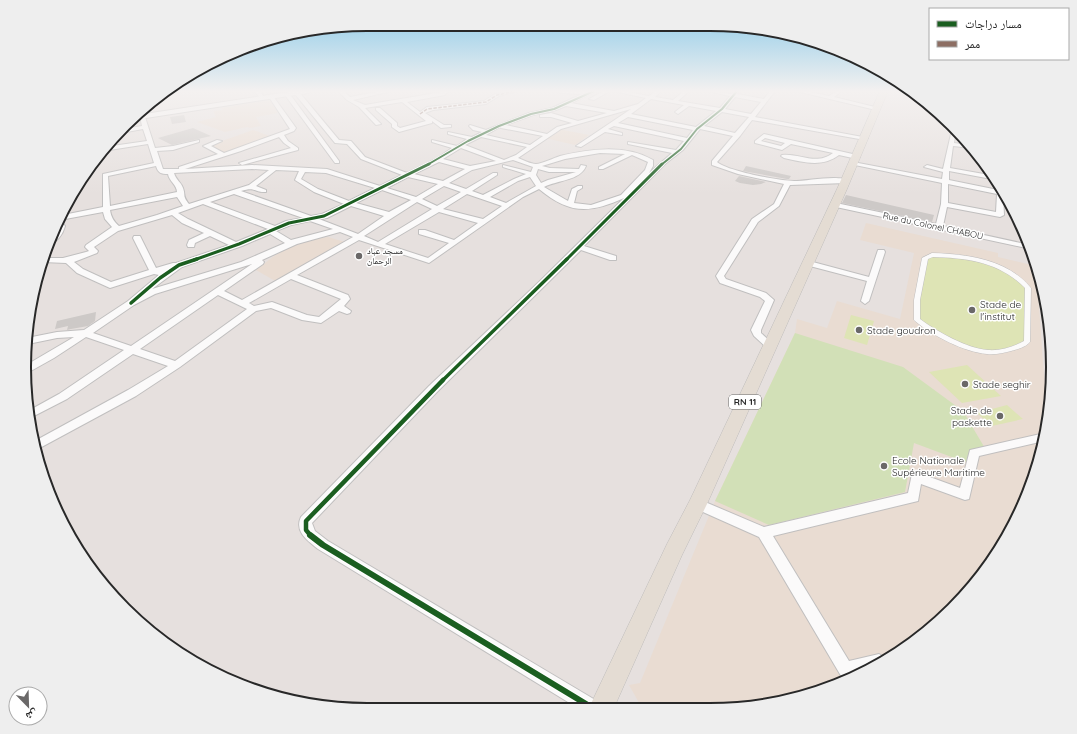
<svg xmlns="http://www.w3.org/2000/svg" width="1077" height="734" viewBox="0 0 1077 734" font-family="Quicksand,'Noto Naskh Arabic',sans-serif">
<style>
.education{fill:#e9dcd2}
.green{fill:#d2e0b7}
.pitch{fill:#dee4b5}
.building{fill:#cdc9c7}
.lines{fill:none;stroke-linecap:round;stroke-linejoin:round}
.pedestrian-casing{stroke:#c0bfbf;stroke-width:1}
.minor-casing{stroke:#c0bfbf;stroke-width:2}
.secondary-casing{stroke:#c0bfbf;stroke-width:2}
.primary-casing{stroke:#bfbdbc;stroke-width:1}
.pedestrian{fill:#fbfafa;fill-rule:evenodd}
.minor{fill:#fbfafa;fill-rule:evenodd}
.secondary{fill:#fbfafa;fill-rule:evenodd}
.primary{fill:#e4dcd3;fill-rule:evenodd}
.quiet{stroke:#8d6e63;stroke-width:1.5;stroke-dasharray:3.5 1.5;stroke-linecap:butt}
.cycleway-far4-casing{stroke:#fff;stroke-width:3.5}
.cycleway-far3-casing{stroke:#fff;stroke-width:5}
.cycleway-far2-casing{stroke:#fff;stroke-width:6}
.cycleway-far1-casing{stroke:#fff;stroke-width:7}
.cycleway-casing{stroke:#fff;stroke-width:8}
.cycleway-far4{stroke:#1b5e20;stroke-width:2}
.cycleway-far3{stroke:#1b5e20;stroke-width:3}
.cycleway-far2{stroke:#1b5e20;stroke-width:3.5}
.cycleway-far1{stroke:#1b5e20;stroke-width:4.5}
.cycleway{stroke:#1b5e20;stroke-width:6}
.poi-dot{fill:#6a6868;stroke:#fff;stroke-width:1.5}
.labels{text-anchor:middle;stroke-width:3;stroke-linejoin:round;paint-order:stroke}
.far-street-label{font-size:9px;fill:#282828;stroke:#fff}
.far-poi-label{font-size:9px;fill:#282828;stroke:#fff;text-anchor:start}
.shield{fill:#fff;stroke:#686868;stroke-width:1}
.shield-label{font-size:9px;font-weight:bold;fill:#282828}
.poi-label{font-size:10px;fill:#282828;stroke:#fff;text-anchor:start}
.rim{fill:none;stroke:#282828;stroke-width:2}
</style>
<rect width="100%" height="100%" fill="#e6e0de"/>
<g class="education">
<polygon points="270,100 278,113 256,117 261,126 250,128 247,127 225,132 197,122 216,117 213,111 223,110 222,108"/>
<polygon points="558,129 589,135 575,145 545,138"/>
<polygon points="253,130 272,137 226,154 208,146"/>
<polygon points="866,223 998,253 998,257 1036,266 1047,416 1048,417 1046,434 1027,498 995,558 952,610 862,675 777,703 710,710 644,710 642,708 629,685 640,683 715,501 795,333 797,319 827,328 837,301 900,319 914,253 860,240"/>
<polygon points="328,237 345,242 277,282 256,270 278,253 300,242"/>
</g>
<polygon class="green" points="795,333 903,367 963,411 986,450 974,453 965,462 914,443 905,492 769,525 715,501"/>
<g class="pitch">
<polygon points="932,255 953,255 1003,268 1028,288 1027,342 1012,350 988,352 956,342 917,320 925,258"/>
<polygon points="851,315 874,321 867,345 844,338"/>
<polygon points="967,365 1001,396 962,403 929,372"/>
<polygon points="1007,405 1023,419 992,426 977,413"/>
</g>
<g class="building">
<polygon points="184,115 186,122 172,124 170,117"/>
<polygon points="193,128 211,136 172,145 158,138"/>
<polygon points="746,166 791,176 789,179 787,179 743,171"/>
<polygon points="739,176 766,182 761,184 753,185 740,183 735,181"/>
<polygon points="846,195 934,215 932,222 842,203"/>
<polygon points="96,312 95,321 88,326 71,329 67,330 68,326 55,329 57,321"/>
</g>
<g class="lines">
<g class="pedestrian-casing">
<path id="pedestrian" d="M 932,253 C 967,254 1007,259 1031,288 L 1030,342 C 1026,347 1018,349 1011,351 C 1003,353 995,355 987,354 C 964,352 933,336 915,321 L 914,320 L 914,300 L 922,258 ZM 933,257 C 968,258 999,262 1025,288 L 1024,341 C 1013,347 1000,351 988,350 C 968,349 936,331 920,319 L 920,300 L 928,259 Z"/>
</g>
<g class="minor-casing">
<g id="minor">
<polygon points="255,91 260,91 263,96 259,97"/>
<polygon points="338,91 343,91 350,97 382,91 392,91 353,100 365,105 448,91 445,95 407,102 420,112 427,107 476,102 484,101 495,94 517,91 499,96 486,104 433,110 425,113 444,125 451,125 451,127 441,128 432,121 432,123 399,132 392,127 392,124 376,110 376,108 380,108 397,123 397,126 400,128 426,121 402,102 365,108 381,124 376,125 359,107 347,100"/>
<path d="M 558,91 L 596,91 L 571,103 L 614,111 L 638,104 L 646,98 L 613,91 L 623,91 L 649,96 L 656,91 L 661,91 L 655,97 L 673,100 L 684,91 L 689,91 L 678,101 L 720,108 L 730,96 L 708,91 L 732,94 L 734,91 L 739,91 L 737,94 L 764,99 L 770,91 L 775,91 L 755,117 L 868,138 L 865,140 L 752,120 L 740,136 L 717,162 C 727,171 780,181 794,181 C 807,181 840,174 849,181 L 846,183 L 790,185 L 779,206 L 758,222 L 724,276 L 726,279 L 766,293 L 774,300 L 761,330 L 761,333 L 773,344 L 775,346 L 773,348 L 767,348 L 754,336 L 751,330 L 765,301 L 760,297 L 720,283 L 716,276 L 752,219 L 774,204 L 784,184 L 738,174 L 712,165 L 712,161 L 733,136 L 700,129 L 683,150 L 665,164 L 584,246 L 616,256 L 616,260 L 610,260 L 581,250 L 437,392 L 312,523 L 315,531 L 328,541 L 602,704 L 604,710 L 581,710 L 318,549 C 308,541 294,532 301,517 L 429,386 L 540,281 L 624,198 C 589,214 569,214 539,189 L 523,197 L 429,263 L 359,240 L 297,275 L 348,295 L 350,299 L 344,306 L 351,311 L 350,313 L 347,314 L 339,311 L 321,323 L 302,320 L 271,308 L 256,311 L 180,367 L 136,396 L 36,450 L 33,442 L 128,390 L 168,366 L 133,354 L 67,399 L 30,418 L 30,410 L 59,394 L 124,350 L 86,337 L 54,358 L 29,372 L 28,364 L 74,337 L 57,338 L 28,344 L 27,338 L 57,332 L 84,330 L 128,301 L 159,275 L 154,274 L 110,288 L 77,273 L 66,263 L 43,262 L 44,258 L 63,258 L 86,252 L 89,251 L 85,247 L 86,245 L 112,227 L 105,219 L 103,212 L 60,220 L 63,215 L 103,207 L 103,174 L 154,163 L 148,144 L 103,151 L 105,147 L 147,141 L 143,129 L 121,133 L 119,139 L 108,143 L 123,129 L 142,126 L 140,116 L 145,117 L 155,148 L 173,146 L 199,140 L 199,142 L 173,150 L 157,151 L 163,169 L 179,169 L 179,167 L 218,154 L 203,146 L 217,140 L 222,141 L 211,146 L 224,153 L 290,129 L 269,97 L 273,96 L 296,128 L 294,131 L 284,135 L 288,141 L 298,148 L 298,150 L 242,165 L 239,163 L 291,148 L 284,143 L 279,137 L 241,151 L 185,169 L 252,165 L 327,169 L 380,186 L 402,175 L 361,159 L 347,144 L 335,143 L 295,94 L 295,92 L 299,92 L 339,140 L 351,141 L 365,157 L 407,173 L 436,159 L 452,148 L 432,142 L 432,140 L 457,146 L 467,139 L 448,134 L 448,132 L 472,137 L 482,132 L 473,130 L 469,126 L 470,125 L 486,130 L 529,113 L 552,108 L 582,94 L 560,93 ZM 735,97 L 761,102 L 751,114 L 725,109 ZM 651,99 L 684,105 L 675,112 L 678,114 L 689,106 L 716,111 L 696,127 L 631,114 ZM 566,106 L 607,113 L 578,121 L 551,113 L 540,115 L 540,117 L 551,117 L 572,123 L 557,127 L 547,134 L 506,125 L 533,115 L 556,110 ZM 631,109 L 576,146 L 581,147 L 605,132 L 622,135 L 622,133 L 608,129 L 614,126 L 684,141 L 676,150 L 628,142 L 628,144 L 672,153 L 649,173 L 653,166 L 653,160 C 625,144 590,149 560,156 C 554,158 541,164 536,164 C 531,164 523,160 518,158 L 561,129 ZM 722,112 L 749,117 L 735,133 L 704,126 ZM 628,117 L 693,130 L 687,138 L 618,123 ZM 500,127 L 501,128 L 543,136 L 530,145 L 486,135 ZM 481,137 L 527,147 L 516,155 L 504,160 L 465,145 ZM 461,148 L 496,161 L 470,166 L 443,159 ZM 600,153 L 625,154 L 599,167 L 599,169 L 603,169 L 632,155 L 648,162 L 645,170 L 621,195 L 591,205 L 574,203 L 577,191 L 582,188 L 582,186 L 578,186 L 572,189 L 568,201 L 544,187 C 557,180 580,181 586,166 L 581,165 L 579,169 L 550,168 L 542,166 L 565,159 ZM 513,160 L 533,167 L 531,172 L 503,165 L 503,167 L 526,174 L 514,179 L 483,195 L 472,191 L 497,175 L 497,173 L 493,173 L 466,189 L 449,183 L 472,170 ZM 439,162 L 465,169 L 443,181 L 414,174 ZM 156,166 C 158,173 161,174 168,174 C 169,181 177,185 177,192 L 110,206 L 108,176 ZM 252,169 L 269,170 L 249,185 L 189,204 C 182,195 186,197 183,188 C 181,182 176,180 174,173 ZM 538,169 L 549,172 L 576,172 L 548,180 L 541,183 L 536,175 ZM 276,170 L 299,171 L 295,180 L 314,192 L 344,204 L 322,214 L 311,216 L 241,191 C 256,186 254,193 266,192 L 266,190 L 256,186 ZM 305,172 L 326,173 L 375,188 L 349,201 L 318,189 L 301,179 ZM 408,177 L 438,184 L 416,197 L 387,188 ZM 530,177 L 536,186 L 506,203 L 490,197 L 518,181 ZM 444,186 L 461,192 L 437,206 L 422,199 ZM 382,190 L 411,200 L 389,212 L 356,203 ZM 234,194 L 303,218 L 286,221 L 275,226 L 210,202 ZM 467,194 L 502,206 L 483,219 L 443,209 ZM 177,197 L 183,206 L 157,215 L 119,226 C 114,222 111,217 110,210 ZM 417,202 L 432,209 L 378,242 L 364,236 ZM 203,204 L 268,229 L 236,242 L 188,219 L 178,213 ZM 351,206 L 384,216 L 358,234 L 319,219 L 327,218 ZM 439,212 L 478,223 L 454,240 L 425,230 L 419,230 L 419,234 L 449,243 L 428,258 L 385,244 ZM 172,215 L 182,223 L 204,233 L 189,240 L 187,245 L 188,247 L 194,247 L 195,243 L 210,236 L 229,245 L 176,263 L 173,263 L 156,268 L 140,236 L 134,236 L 133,238 L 149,270 L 111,282 L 83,269 L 74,262 L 97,253 L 98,251 L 94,247 L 118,231 ZM 310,221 L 333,229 L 291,240 L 276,231 L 291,225 ZM 340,232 L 353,237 L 242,300 L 224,291 L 263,264 L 264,262 L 262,260 L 297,244 ZM 270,234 L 285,243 L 241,262 L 152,289 L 182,267 L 242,246 ZM 252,264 L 131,346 L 93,333 L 134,305 L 155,294 ZM 291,279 L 341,299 L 319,317 L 307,315 L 272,302 L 254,306 L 249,303 ZM 218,295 L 247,309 L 175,361 L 140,349 Z"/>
<polygon points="604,91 610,91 594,100 589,99"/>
<polygon points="796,91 805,91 829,96 837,91 842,91 834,97 879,108 876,110"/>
<polygon points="285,93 289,93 339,161 339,163 335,163 285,95"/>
<path d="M 953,125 L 956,129 L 954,143 L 969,145 L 972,148 L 953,146 L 950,168 L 995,176 L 997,180 L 949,171 L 949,180 L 1003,191 L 1005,195 L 1003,195 L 1004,215 L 1000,217 L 947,207 L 943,226 L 1030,245 L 1031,249 L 836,207 L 833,205 L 836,203 L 936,224 L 941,204 L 942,183 L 850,164 L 853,162 L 942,179 L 943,172 L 924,167 L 927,165 L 943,169 ZM 948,184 L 997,194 L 996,212 L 948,203 Z"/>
<path d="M 764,134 L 857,155 L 860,157 L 857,159 L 839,155 C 822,168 803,162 784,158 L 781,156 L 782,155 C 800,153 816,166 833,153 L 791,144 L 782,150 L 755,143 L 755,141 ZM 765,138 L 785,143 L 781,146 L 761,141 Z"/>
<path d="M 60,220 L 65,226 C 63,234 57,243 48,244 C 50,238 52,237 55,233 C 58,229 57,224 60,220 Z"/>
<polygon points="878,250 884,250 885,252 869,301 865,304 861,301 867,281 806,265 805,263 809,261 869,277"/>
<polygon points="1045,433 1046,434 1044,441 979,456 969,499 965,500 921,484 918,501 773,536 849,661 879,654 884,657 885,658 864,673 844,681 759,537 694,508 692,504 694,500 698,499 764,527 908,493 912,474 916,472 960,488 970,450"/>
</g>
</g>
<g class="secondary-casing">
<polygon id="secondary" points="295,91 311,91 308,93 133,120 138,115"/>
</g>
<g class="primary-casing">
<polygon id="primary" points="880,91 888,91 847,189 707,504 682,555 613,710 588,710 667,544 690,500 837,189"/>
</g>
<use href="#pedestrian" class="pedestrian"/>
<use href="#minor" class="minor"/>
<use href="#secondary" class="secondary"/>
<use href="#primary" class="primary"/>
<polyline class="quiet" points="420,114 427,109 486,102 497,95 515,91"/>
<g class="cycleway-far4-casing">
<g id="cycleway-far4">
<polyline points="427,165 468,141 499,126 531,114 554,109 594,91"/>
<polyline points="661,165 681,149 697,129 722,109 737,91"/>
</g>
</g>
<g class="cycleway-far3-casing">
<g id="cycleway-far3">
<polyline points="194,260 239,244 289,223 324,216 429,164"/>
<polyline points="566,260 662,164"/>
</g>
</g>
<g class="cycleway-far2-casing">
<g id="cycleway-far2">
<polyline points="131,303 160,278 179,265 197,259"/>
<polyline points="442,381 567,259"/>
</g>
</g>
<g class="cycleway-far1-casing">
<polyline id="cycleway-far1" points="311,536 306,530 306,521 443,380"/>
</g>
<g class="cycleway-casing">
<polyline id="cycleway" points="310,535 323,545 596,710"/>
</g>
<use href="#cycleway-far4" class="cycleway-far4"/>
<use href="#cycleway-far3" class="cycleway-far3"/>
<use href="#cycleway-far2" class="cycleway-far2"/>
<use href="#cycleway-far1" class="cycleway-far1"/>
<use href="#cycleway" class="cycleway"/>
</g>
<linearGradient id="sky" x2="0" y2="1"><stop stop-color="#86c8e8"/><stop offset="0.47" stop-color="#f4f1f0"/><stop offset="1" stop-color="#f4f1f0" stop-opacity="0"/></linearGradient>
<rect width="1077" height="194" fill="url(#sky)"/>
<g class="poi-dot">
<circle cx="359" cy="256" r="4"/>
<circle cx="972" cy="310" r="4"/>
<circle cx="859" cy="330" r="4"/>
<circle cx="965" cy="384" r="4"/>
<circle cx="1000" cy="416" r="4"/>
<circle cx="884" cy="466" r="4"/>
</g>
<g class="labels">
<g class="far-street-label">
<text transform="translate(933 226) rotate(12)" y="3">Rue du Colonel CHABOU</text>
</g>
<g class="far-poi-label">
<text x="367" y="254">مسجد عباد<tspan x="367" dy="10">الرحمان</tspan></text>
</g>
<rect class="shield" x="729" y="395" width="32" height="14" rx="3"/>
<g class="shield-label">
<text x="745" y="405">RN 11</text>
</g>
<g class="poi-label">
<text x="980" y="308">Stade de<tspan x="980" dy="12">l'institut</tspan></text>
<text x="867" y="334">Stade goudron</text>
<text x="973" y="388">Stade seghir</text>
<text x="992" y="414" text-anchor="end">Stade de<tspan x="992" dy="12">paskette</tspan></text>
<text x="892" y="464">Ecole Nationale<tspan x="892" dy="12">Supérieure Maritime</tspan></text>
</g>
</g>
<path d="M0 0H1077V734H0ZM367 31H710A336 336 0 0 1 1046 367V367A336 336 0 0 1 710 703H367A336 336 0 0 1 31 367V367A336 336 0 0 1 367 31Z" fill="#eee" fill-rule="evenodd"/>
<path class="rim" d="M367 31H710A336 336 0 0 1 1046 367V367A336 336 0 0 1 710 703H367A336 336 0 0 1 31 367V367A336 336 0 0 1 367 31Z"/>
<rect x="929" y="8" width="140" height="52" fill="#ffffff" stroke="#a9a9a9"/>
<rect x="937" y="21" width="20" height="6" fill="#1b5e20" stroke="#a9a9a9"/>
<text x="965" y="28" font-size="12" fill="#282828">مسار دراجات</text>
<rect x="937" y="41" width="20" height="6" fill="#8d6e63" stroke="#a9a9a9"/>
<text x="965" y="48" font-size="12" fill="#282828">ممر</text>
<g transform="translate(28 706) rotate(157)"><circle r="19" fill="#ffffff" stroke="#a9a9a9"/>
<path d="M0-3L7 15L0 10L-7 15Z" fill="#6a6868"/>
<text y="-6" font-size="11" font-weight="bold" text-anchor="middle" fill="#282828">ش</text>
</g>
</svg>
